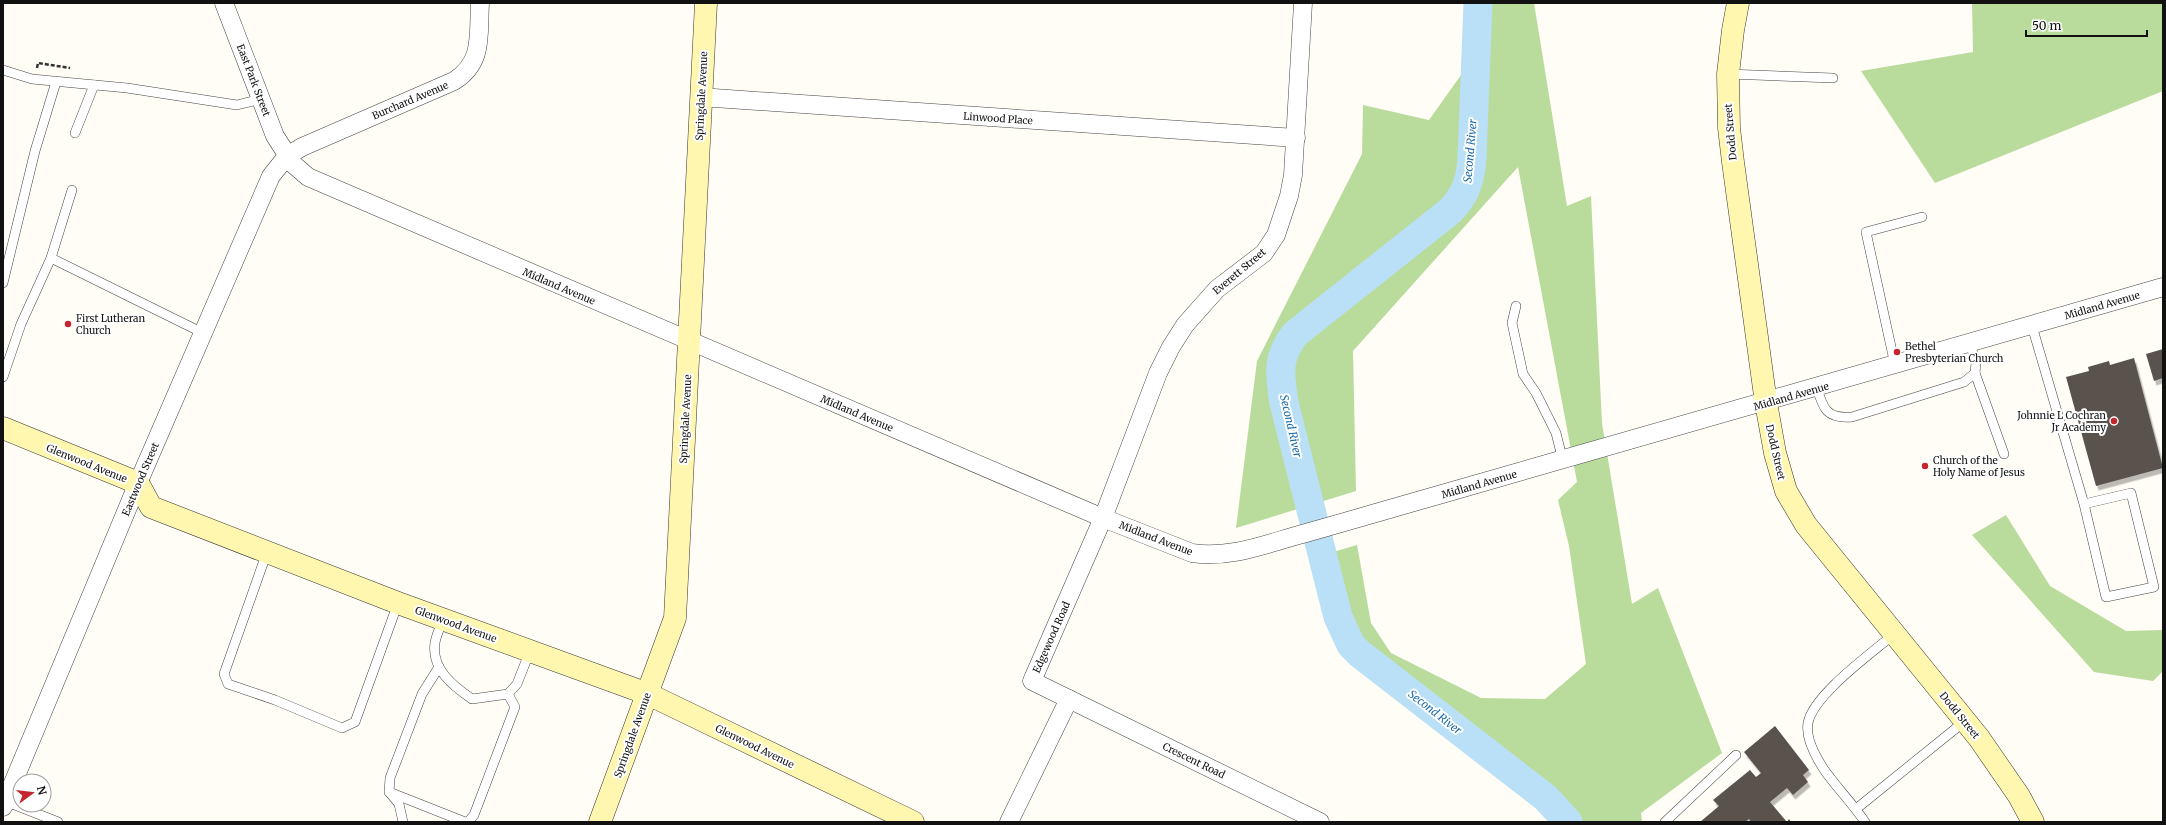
<svg xmlns="http://www.w3.org/2000/svg" width="2166" height="825" viewBox="0 0 2166 825" font-family="Merriweather,serif">
<style>
.forest{fill:#b9dc9c}
.lines{fill:none;stroke-linecap:round;stroke-linejoin:round}
.river{stroke:#b9e0f7;stroke-width:29}
.building{fill:#5a524d;filter:url(#shadow)}
.lane-casing{stroke:#444;stroke-width:10}
.street-casing{stroke:#444;stroke-width:19}
.secondary-casing{stroke:#333;stroke-width:23}
.path{stroke:#333;stroke-width:2.5;stroke-dasharray:4 2;stroke-linecap:butt}
.lane{stroke:#fff;stroke-width:9}
.street{stroke:#fff;stroke-width:18}
.secondary{stroke:#fff6b0;stroke-width:22}
.poi-dot{fill:#c4262e;stroke:#fff;stroke-width:1.5}
.labels{text-anchor:middle;stroke-width:4;stroke-linejoin:round;paint-order:stroke}
.street-label{font-size:10px;fill:#111;stroke:#fff}
.poi-label{font-size:10px;fill:#111;stroke:#fff;text-anchor:start}
.water-label{font-size:11px;font-style:italic;fill:#1768a6;stroke:#fff}
</style>
<defs>
<filter id="shadow"><feDropShadow dx="2.5" dy="4.5" stdDeviation="0" flood-color="#0004"/></filter>
</defs>
<rect width="100%" height="100%" fill="#fffdf5"/>
<g class="forest">
<polygon points="1469,3 1534,3 1567,206 1591,196 1602,423 1632,604 1658,588 1722,753 1641,813 1642,822 1555,822 1353,654 1326,554 1357,545 1371,623 1391,653 1481,698 1545,699 1586,664 1569,546 1558,500 1577,482 1518,167 1353,351 1356,491 1236,528 1257,361 1362,154 1363,105 1429,120 1466,68"/>
<polygon points="1972,3 2163,3 2163,91 1935,183 1861,71 1973,52"/>
<polygon points="2006,515 2050,586 2126,631 2163,630 2163,671 2153,681 2094,672 1972,535"/>
</g>
<g class="lines">
<path class="river" d="M 1478,3 L 1472,157 C 1471,179 1466,195 1450,211 L 1295,334 C 1276,359 1280,374 1284,403 L 1338,617 L 1351,645 L 1360,654 L 1546,798 L 1568,822"/>
</g>
<g class="building">
<polygon points="2163,349 2163,378 2154,381 2146,354"/>
<polygon points="2134,358 2163,468 2096,486 2066,377 2089,371 2088,367 2109,361 2110,365"/>
<polygon points="1775,726 1809,770 1803,775 1808,782 1793,795 1787,788 1770,802 1787,822 1789,819 1791,822 1751,822 1749,819 1745,822 1700,822 1719,806 1713,800 1750,770 1756,777 1761,773 1744,752"/>
</g>
<g class="lines">
<g class="lane-casing">
<g id="lane">
<polyline points="3,70 32,79 127,88 237,105 261,99"/>
<polyline points="1728,74 1833,78"/>
<polyline points="75,133 94,85"/>
<polyline points="51,258 72,190"/>
<polyline points="3,283 35,151 56,82"/>
<polyline points="1516,306 1512,323 1523,374 1536,393 1556,433 1563,461"/>
<polyline points="2032,326 2084,504 2131,493 2154,587 2106,597 2084,504"/>
<polyline points="1895,365 1866,232 1922,217"/>
<polyline points="1975,373 2004,454"/>
<polyline points="3,377 21,324 51,258 203,333"/>
<path d="M 1817,388 C 1823,409 1827,419 1852,417 L 1964,382 L 1975,373 L 1976,363 L 1970,343"/>
<polyline points="267,552 224,674 228,684 275,700 342,728 355,722 398,603"/>
<path d="M 443,619 C 441,626 436,635 435,643 C 431,669 453,686 472,699 L 508,694 L 517,684 L 530,651"/>
<polyline points="439,667 422,694 390,778 389,792 465,822"/>
<polyline points="390,793 399,804 403,822"/>
<polyline points="5,801 58,822"/>
<polyline points="1856,809 1965,721"/>
<polyline points="468,822 474,815 515,707 508,694"/>
<polyline points="1665,822 1736,755"/>
<path d="M 1865,822 C 1853,804 1838,789 1825,771 C 1817,759 1805,739 1808,723 C 1813,695 1872,653 1894,634"/>
</g>
</g>
<g class="street-casing">
<g id="street">
<path d="M 224,3 L 275,136 L 293,164 L 308,177 L 1103,518 L 1192,553 C 1232,559 1268,543 1306,533 C 1351,520 1397,507 1442,494 C 1683,427 1923,357 2163,287"/>
<polyline points="1303,3 1293,175 1289,196 1276,235 1264,253 1217,289 1185,325 1171,347 1158,373 1103,518 1032,681 1320,822"/>
<polyline points="700,97 1296,138"/>
<path d="M 3,807 L 138,483 L 271,176 L 287,156 L 302,147 L 454,81 C 484,62 478,35 480,3"/>
<polyline points="1009,822 1069,699"/>
</g>
</g>
<g class="secondary-casing">
<g id="secondary">
<polyline points="1738,3 1733,30 1728,74 1729,128 1733,162 1766,403 1775,453 1786,491 1806,525 1979,738 2019,796 2033,822"/>
<polyline points="3,428 138,483 151,507 398,603 648,694 913,822"/>
<polyline points="600,822 675,618 706,3"/>
</g>
</g>
<polyline class="path" points="37,68 38,63 70,68"/>
<use href="#lane" class="lane"/>
<use href="#street" class="street"/>
<use href="#secondary" class="secondary"/>
</g>
<g class="poi-dot">
<circle cx="68" cy="324" r="4"/>
<circle cx="1897" cy="352" r="4"/>
<circle cx="2114" cy="421" r="4"/>
<circle cx="1925" cy="466" r="4"/>
</g>
<g class="labels">
<g class="street-label">
<text transform="translate(254 80) rotate(69)" y="4">East Park Street</text>
<text transform="translate(701 96) rotate(-87)" y="4">Springdale Avenue</text>
<text transform="translate(410 100) rotate(-23)" y="4">Burchard Avenue</text>
<text transform="translate(998 118) rotate(4)" y="4">Linwood Place</text>
<text transform="translate(1730 132) rotate(-95)" y="4">Dodd Street</text>
<text transform="translate(1239 271) rotate(-40)" y="4">Everett Street</text>
<text transform="translate(559 286) rotate(23)" y="4">Midland Avenue</text>
<text transform="translate(2102 305) rotate(-16)" y="4">Midland Avenue</text>
<text transform="translate(1791 396) rotate(-16)" y="4">Midland Avenue</text>
<text transform="translate(857 413) rotate(23)" y="4">Midland Avenue</text>
<text transform="translate(685 419) rotate(-87)" y="4">Springdale Avenue</text>
<text transform="translate(1776 452) rotate(77)" y="4">Dodd Street</text>
<text transform="translate(87 463) rotate(22)" y="4">Glenwood Avenue</text>
<text transform="translate(140 479) rotate(-67)" y="4">Eastwood Street</text>
<text transform="translate(1479 484) rotate(-16)" y="4">Midland Avenue</text>
<text transform="translate(1156 538) rotate(21)" y="4">Midland Avenue</text>
<text transform="translate(456 624) rotate(20)" y="4">Glenwood Avenue</text>
<text transform="translate(1051 637) rotate(-66)" y="4">Edgewood Road</text>
<text transform="translate(1960 715) rotate(51)" y="4">Dodd Street</text>
<text transform="translate(632 735) rotate(-70)" y="4">Springdale Avenue</text>
<text transform="translate(755 746) rotate(26)" y="4">Glenwood Avenue</text>
<text transform="translate(1194 760) rotate(26)" y="4">Crescent Road</text>
</g>
<g class="poi-label">
<text x="76" y="322">First Lutheran<tspan x="76" dy="12">Church</tspan></text>
<text x="1905" y="350">Bethel<tspan x="1905" dy="12">Presbyterian Church</tspan></text>
<text x="2106" y="419" text-anchor="end">Johnnie L Cochran<tspan x="2106" dy="12">Jr Academy</tspan></text>
<text x="1933" y="464">Church of the<tspan x="1933" dy="12">Holy Name of Jesus</tspan></text>
</g>
<g class="water-label">
<text transform="translate(1470 151) rotate(-85)" y="4">Second River</text>
<text transform="translate(1291 426) rotate(77)" y="4">Second River</text>
<text transform="translate(1435 712) rotate(38)" y="4">Second River</text>
</g>
</g>
<rect width="2166" height="825" fill="none" stroke="#111111" stroke-width="8"/>
<g transform="translate(32 793) rotate(75)"><circle r="19" fill="#ffffff" stroke="#a0a0a0"/>
<path d="M0-3L7 15L0 10L-7 15Z" fill="#c4262e"/>
<text y="-6" font-size="11" font-weight="bold" text-anchor="middle" fill="#111111">N</text>
</g>
<path d="M2026 30v6h121v-6" fill="none" stroke="#111111" stroke-width="2"/>
<text x="2032" y="30" font-size="12" fill="#111111" stroke="#ffffff" stroke-width="3" paint-order="stroke">50 m</text>
</svg>
